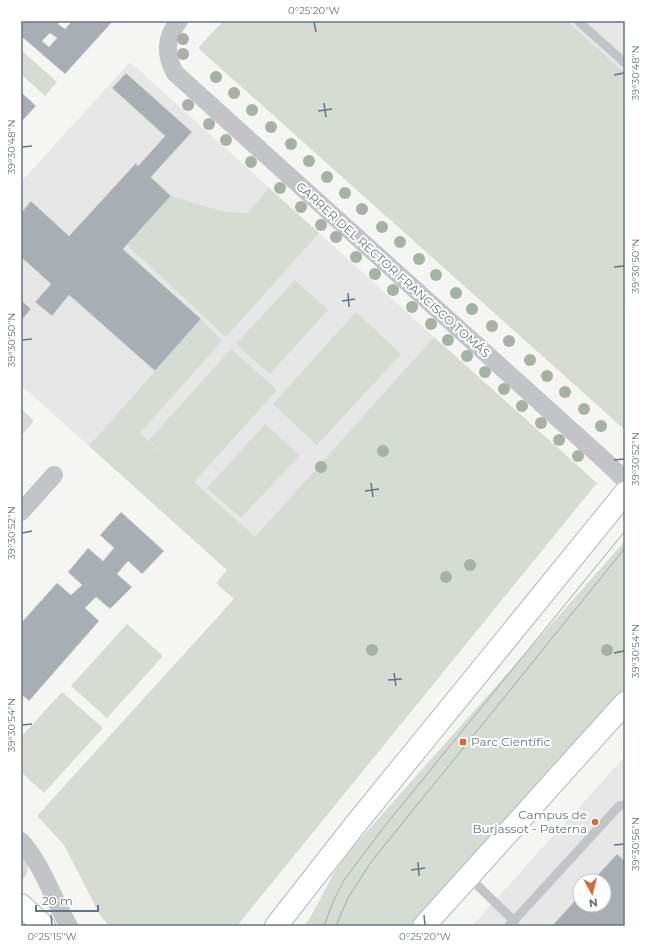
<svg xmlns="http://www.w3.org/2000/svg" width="646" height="947" viewBox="0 0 646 947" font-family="Montserrat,sans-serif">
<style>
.built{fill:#e6e7e6;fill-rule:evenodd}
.green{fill:#d6dcd4}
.building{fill:#a8aeb4;stroke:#d7d7d5;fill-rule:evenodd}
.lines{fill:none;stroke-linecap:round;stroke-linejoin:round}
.secondary-casing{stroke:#b4b8bc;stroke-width:24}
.lane{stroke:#c2c4c8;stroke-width:9}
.street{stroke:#c2c4c8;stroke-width:18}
.secondary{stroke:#fff;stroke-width:22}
.tram{stroke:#a3a7ac;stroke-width:1}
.tree{fill:#a7b1a5}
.ticks{fill:none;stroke:#687381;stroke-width:1.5}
.poi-dot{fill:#d06d38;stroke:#fff;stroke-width:1.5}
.labels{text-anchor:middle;stroke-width:4;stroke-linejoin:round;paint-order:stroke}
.street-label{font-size:12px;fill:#687381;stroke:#fff}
.poi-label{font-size:12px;fill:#687381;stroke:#fff;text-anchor:start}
.neatline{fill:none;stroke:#687381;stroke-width:1.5}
.ticks-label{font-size:10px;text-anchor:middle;fill:#687381}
</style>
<rect width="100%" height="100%" fill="#f5f6f3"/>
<g class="built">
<polygon points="567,21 625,21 625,73"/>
<polygon points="130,62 434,337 227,570 21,385 21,182"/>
<path d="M 625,756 L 625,926 L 472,926 L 619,763 ZM 580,881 L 604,881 L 604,905 L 580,905 Z"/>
</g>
<g class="green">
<polygon points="223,21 567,21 625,73 625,430 198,48"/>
<polygon points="21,50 57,82 45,96 21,74"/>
<polygon points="269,188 319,233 226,337 127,245 171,196 224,212 248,213"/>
<polygon points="295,280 328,310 270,374 236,344"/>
<polygon points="356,312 401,354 317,445 273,404"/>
<polygon points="201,319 222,341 140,433 185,473 149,440 231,349 277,390 194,482 255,537 434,337 597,483 237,926 109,926 100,915 64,845 37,816 234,599 216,583 227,570 89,446"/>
<polygon points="21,409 34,421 21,436"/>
<polygon points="265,424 300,455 241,518 207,488"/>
<path d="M 625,541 L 625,688 L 411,926 L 304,926 C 315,911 321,897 330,880 C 336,868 345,858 353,847 Z"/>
<polygon points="127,624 163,656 107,718 71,686"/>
<polygon points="62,692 103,728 44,793 21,772 21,737"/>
<path d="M 21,854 C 27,863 32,870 23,879 L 21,877 Z"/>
</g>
<g class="building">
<path d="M 21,21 L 61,21 L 58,24 L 65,29 L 72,21 L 113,21 L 65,74 L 21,36 ZM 50,33 L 57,38 L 49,47 L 42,41 Z"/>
<polygon points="126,73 192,132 151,177 171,196 123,249 201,319 155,371 69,295 52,316 35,302 51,284 21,257 21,213 31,201 69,236 136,163 138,166 165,136 112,88"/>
<polygon points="21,92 36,106 21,122"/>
<polygon points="21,300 31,309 21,321"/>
<polygon points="121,512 164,551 142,574 128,561 117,574 132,587 110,609 96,597 85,608 99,621 29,701 21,694 21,623 57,583 71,595 82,585 68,572 88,548 103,561 114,548 100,535"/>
<polygon points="617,854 625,861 625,926 552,926 580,895 580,905 604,905 604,881 592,881"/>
</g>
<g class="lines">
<g class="secondary-casing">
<g id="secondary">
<polyline points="21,905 44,926"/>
<polyline points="276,926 355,825 625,493"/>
<polyline points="424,926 625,703"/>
</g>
</g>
<g class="lane">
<polyline points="578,21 625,63"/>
<polyline points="469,877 514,921"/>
<polyline points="509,926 619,806 625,805"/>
</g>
<g class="street">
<path d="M 179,21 C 165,37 165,55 175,73 L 603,459 L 625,480"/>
<polyline points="21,512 54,475"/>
<path d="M 21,841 C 43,865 52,898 69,926"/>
</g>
<use href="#secondary" class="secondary"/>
<g class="tram">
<polyline points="324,926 333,902 344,880 384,827 625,531"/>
<polyline points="336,926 348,898 371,862 625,548"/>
</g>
</g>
<g class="tree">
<circle cx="183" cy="39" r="6"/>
<circle cx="183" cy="54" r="6"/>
<circle cx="216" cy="77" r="6"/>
<circle cx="234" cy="93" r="6"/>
<circle cx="188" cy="105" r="6"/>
<circle cx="252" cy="110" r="6"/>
<circle cx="209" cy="124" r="6"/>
<circle cx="271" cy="127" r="6"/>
<circle cx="226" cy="140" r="6"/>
<circle cx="291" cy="144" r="6"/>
<circle cx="309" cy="161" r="6"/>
<circle cx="251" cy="162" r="6"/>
<circle cx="327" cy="177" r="6"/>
<circle cx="280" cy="188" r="6"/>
<circle cx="345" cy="193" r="6"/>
<circle cx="301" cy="207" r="6"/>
<circle cx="362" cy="209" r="6"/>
<circle cx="321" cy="225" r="6"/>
<circle cx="382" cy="227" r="6"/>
<circle cx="336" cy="237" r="6"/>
<circle cx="400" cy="242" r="6"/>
<circle cx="356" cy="257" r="6"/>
<circle cx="419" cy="259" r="6"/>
<circle cx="375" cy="274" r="6"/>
<circle cx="436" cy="275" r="6"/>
<circle cx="393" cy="290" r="6"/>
<circle cx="456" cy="293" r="6"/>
<circle cx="412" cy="307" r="6"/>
<circle cx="472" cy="309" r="6"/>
<circle cx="431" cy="324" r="6"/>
<circle cx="492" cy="326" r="6"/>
<circle cx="448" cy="340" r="6"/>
<circle cx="509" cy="341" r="6"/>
<circle cx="467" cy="356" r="6"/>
<circle cx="530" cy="360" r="6"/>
<circle cx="485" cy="372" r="6"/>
<circle cx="547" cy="376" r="6"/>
<circle cx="504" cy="389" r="6"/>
<circle cx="565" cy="392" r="6"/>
<circle cx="522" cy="406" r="6"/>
<circle cx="584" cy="409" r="6"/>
<circle cx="541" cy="423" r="6"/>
<circle cx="601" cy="426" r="6"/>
<circle cx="559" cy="440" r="6"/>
<circle cx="383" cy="451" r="6"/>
<circle cx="578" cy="456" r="6"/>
<circle cx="321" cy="467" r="6"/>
<circle cx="470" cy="565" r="6"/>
<circle cx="446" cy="577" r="6"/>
<circle cx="372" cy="650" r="6"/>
<circle cx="607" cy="650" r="6"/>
</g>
<path class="ticks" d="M 314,22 L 316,32M 614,75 L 624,73M 324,103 L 326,117M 318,111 L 332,109M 22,147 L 32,146M 614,267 L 624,266M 348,293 L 349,307M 342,301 L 355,299M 22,340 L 32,339M 614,460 L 624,459M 371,483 L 373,497M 365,491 L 379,489M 22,533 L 32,531M 614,653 L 624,651M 394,673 L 396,686M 388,680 L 402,679M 22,725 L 32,724M 614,845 L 624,844M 418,862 L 419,876M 411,870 L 425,868M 51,915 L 52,925M 424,915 L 425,925"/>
<g class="poi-dot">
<rect x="459" y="738" width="8" height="8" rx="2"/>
<circle cx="595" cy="822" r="4"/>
</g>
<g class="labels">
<g class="street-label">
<text transform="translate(393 270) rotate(42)" y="4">CARRER DEL RECTOR FRANCISCO TOMÁS</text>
</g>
<g class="poi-label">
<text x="471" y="746">Parc Científic</text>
<text x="587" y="819" text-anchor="end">Campus de<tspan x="587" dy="14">Burjassot - Paterna</tspan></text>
</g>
</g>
<rect width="646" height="947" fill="none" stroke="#ffffff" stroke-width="44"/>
<g transform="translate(592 893) rotate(173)"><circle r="19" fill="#ffffff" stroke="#c3c7cd"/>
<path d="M0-3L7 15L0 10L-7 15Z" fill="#d06d38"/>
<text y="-6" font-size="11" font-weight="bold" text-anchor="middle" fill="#687381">N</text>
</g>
<path d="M36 905v6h62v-6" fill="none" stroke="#687381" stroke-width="2"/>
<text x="42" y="905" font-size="12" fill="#687381" stroke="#ffffff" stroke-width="3" paint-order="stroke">20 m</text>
<rect x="22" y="22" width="602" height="903" class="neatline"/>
<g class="ticks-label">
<text x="314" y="14">0°25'20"W</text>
<text transform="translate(635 73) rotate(-90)" y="4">39°30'48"N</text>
<text transform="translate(11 147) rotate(-90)" y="4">39°30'48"N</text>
<text transform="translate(635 266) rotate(-90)" y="4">39°30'50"N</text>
<text transform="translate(11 340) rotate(-90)" y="4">39°30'50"N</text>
<text transform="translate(635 459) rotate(-90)" y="4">39°30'52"N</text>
<text transform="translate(11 533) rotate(-90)" y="4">39°30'52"N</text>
<text transform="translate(635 651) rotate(-90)" y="4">39°30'54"N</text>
<text transform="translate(11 725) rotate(-90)" y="4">39°30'54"N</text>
<text transform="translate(635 844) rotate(-90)" y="4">39°30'56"N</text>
<text x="52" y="940">0°25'15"W</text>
<text x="425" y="940">0°25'20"W</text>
</g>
</svg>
